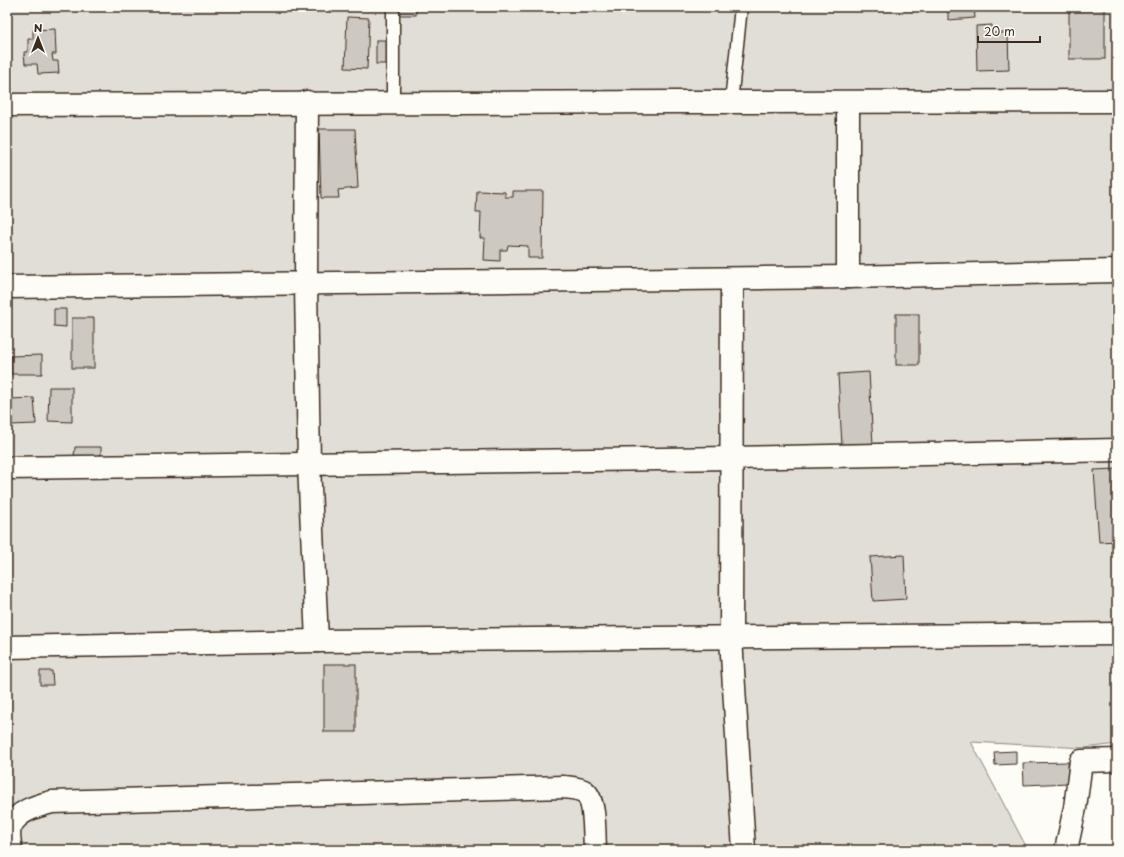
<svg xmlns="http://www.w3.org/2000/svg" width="1124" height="857" viewBox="0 0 1124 857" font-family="'Playpen Sans',sans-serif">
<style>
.green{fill:#e1ded7;stroke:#8e847a}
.building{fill:#cdc8c2;stroke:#3b2a1e}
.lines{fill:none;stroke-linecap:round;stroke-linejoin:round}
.lane-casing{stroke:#3b2a1e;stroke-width:15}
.street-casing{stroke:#3b2a1e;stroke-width:25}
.lane{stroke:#fdfcf7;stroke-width:12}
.street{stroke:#fdfcf7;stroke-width:22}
</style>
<rect width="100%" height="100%" fill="#fdfcf7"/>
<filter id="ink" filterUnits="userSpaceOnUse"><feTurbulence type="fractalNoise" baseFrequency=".025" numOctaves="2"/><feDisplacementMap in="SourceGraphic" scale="8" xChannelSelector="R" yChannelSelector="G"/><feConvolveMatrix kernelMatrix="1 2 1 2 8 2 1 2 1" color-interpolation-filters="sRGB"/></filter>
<g filter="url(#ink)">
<polygon class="green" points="7,7 1117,7 1117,744 1085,748 971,742 1028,850 7,850"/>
<g class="building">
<rect x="398" y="7" width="18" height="8"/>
<polygon points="974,7 975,18 948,20 948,8"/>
<rect x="1069" y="7" width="36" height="52"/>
<polygon points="347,17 369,18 367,69 345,68"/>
<polygon points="992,25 992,33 1008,33 1009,70 977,71 976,26"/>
<polygon points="55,29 56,54 52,54 53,61 58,61 59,73 38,74 37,64 25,64 24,52 28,52 28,39 33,39 33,30"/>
<rect x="376" y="40" width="12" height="24"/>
<polygon points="319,129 355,129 358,188 338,190 339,198 321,198"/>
<polygon points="477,191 505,192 505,197 513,197 513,191 543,191 542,258 528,258 528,246 508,245 507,250 500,250 500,261 484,260 485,238 480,238 481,212 476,212"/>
<polygon points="54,309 66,309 66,327 54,326"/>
<rect x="896" y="314" width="23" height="51"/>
<rect x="72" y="318" width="22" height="50"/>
<polygon points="42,355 42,374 11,374 11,356"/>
<polygon points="869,372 873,445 842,446 838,374"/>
<polygon points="49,387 72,387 72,422 48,421"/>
<polygon points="34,398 36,424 10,425 9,399"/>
<polygon points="75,447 101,447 101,457 74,457"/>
<polygon points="1117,469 1117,541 1099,542 1094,470"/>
<polygon points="904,555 906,599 873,601 870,557"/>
<rect x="324" y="664" width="32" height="68"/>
<polygon points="40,671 52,671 53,685 40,685"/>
<polygon points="1016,751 1016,764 995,765 994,752"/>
<polygon points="1068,762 1069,783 1024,785 1023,763"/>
</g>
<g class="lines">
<g class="lane-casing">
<g id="lane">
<polyline points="393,7 393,102"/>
<polyline points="731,102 741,7"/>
</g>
</g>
<g class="street-casing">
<g id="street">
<polyline points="307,102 306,285 309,464 317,641"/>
<path d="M 7,105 C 377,101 747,103 1117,101"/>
<polyline points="848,277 848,103"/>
<polyline points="732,279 731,638 744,850"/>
<polyline points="7,287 848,277 1117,271"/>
<polyline points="7,468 732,458 1117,450"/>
<polyline points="7,647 317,641 1117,634"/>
<path d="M 11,850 C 10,844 8,834 10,828 C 16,811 37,806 52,802 L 564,787 C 571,788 579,788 585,792 C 596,801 594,836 595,850"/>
<polyline points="1066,850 1075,808 1081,761 1117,760"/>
</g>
</g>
<use href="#lane" class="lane"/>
<use href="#street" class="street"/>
</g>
</g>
<rect width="1124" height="857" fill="none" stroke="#fdfcf7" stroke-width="24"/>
<rect x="12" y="12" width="1100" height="833" fill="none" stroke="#3b2a1e" stroke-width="1.5" filter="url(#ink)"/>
<g transform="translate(38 38)" stroke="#fdfcf7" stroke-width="3" paint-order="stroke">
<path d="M0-3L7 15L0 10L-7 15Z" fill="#3b2a1e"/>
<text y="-6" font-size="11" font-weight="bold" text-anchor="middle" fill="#3b2a1e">N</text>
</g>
<path d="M978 36v6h62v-6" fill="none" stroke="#3b2a1e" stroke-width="2"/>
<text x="984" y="36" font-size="12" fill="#3b2a1e" stroke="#fdfcf7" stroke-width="3" paint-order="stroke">20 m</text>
</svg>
